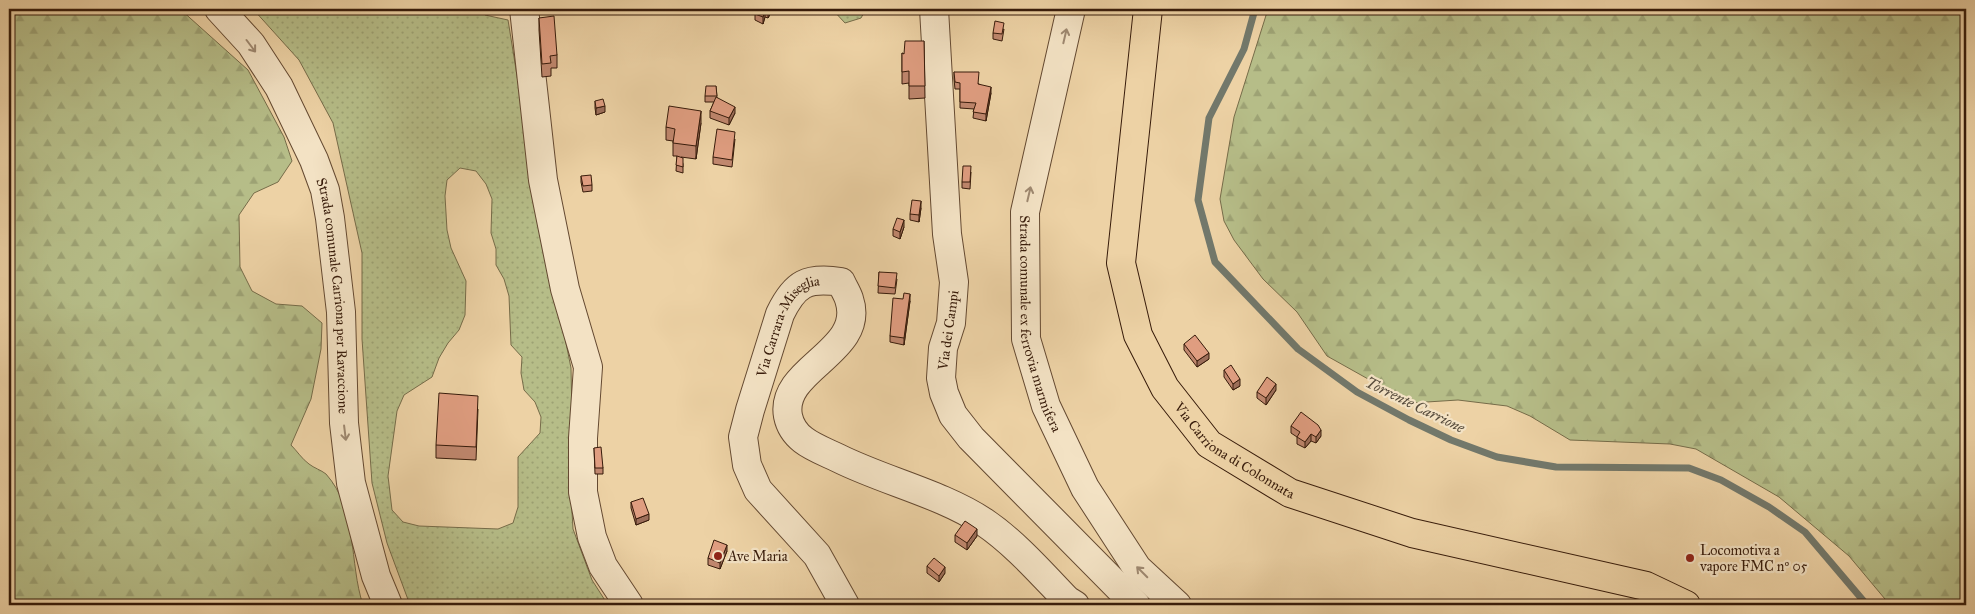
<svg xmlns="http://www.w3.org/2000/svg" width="1975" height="614" viewBox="0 0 1975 614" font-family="'IM FELL Great Primer',serif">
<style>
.grass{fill:url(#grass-dots);stroke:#766c49;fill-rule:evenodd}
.forest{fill:url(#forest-firs);stroke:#766c49}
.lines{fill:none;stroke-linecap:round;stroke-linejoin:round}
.stream{stroke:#72786b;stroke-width:7}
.minor-casing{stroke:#644931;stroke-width:30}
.major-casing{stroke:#371b0a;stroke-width:30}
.minor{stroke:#f3e2c4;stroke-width:28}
.major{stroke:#edd2a5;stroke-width:28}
.wall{fill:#c0876e;stroke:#371b0a}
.shaded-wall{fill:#9c6e5a;stroke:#371b0a}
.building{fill:#df9d80;stroke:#371b0a}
.oneway{stroke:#9e8870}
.poi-dot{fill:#8f2418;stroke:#f3e2c4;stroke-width:2}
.labels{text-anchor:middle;stroke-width:4.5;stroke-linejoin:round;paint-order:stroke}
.street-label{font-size:14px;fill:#371b0a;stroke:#f3e2c4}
.poi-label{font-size:14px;fill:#371b0a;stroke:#f3e2c4;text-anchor:start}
.water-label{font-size:15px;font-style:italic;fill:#554a3b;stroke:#f3e2c4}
</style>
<defs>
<pattern id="grass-dots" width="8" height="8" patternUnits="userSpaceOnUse" patternTransform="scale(1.25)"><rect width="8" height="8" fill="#b6bd88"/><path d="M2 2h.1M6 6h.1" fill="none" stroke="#9da274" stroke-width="1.8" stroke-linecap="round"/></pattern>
<pattern id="forest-firs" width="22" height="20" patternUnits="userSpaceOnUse" patternTransform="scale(1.25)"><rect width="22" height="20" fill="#b6bd88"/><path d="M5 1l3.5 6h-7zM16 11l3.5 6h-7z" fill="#9da274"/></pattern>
</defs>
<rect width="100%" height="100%" fill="#edd2a5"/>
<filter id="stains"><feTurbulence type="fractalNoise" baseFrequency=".004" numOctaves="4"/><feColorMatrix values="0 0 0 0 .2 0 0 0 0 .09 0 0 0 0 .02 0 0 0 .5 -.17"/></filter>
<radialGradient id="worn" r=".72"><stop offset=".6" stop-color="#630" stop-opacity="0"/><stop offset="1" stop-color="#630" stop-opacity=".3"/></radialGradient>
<g class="grass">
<path d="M 253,9 L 484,9 L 485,15 L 508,20 L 536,193 L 571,368 L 572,420 L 569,460 L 573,529 L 592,580 L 608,605 L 410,605 L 387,543 L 372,483 L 362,339 L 362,253 L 333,123 L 299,60 ZM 460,168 L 476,171 L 486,184 L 492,199 L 491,233 L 496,249 L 496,265 L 504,279 L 509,296 L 511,345 L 522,357 L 521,373 L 524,390 L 535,402 L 541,417 L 540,433 L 518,457 L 518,507 L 513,523 L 498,529 L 419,526 L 403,522 L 392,510 L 388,476 L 397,411 L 404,395 L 432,377 L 439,358 L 448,343 L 459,330 L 465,315 L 466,281 L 451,248 L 447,230 L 445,196 L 447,180 Z"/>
<polygon points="832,9 866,9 861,18 845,23"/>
</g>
<g class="forest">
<path d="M 9,9 L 180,9 L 248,70 L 284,137 L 292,161 L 278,182 L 254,193 L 239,215 L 240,267 L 252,291 L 276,304 L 302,306 L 322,323 L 321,349 L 311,399 L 291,445 C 297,451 302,459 309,464 C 314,468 321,470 326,474 C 358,510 349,563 363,605 L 9,605 Z"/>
<polygon points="1268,9 1966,9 1966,605 1890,605 1849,556 1779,497 1696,449 1670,444 1570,440 1530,416 1507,406 1458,400 1411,403 1327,356 1297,312 1263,279 1234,240 1224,221 1220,199 1234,117"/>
</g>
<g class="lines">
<polyline class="stream" points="1255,9 1244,49 1209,118 1198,200 1215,262 1298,349 1357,392 1409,420 1451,440 1497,457 1556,467 1689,468 1721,480 1769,507 1805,532 1867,605"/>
<g class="minor-casing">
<g id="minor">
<path id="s1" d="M 219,9 L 251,44 L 279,87 L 314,160 L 325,190 L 330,218 L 341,312 L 344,423 L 351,483 L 376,576 L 388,605"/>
<polyline points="524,9 543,180 565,289 588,367 583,438 583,492 592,537 603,566 629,605"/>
<polyline points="934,9 947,234 954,282 951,323 943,348 941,378 944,393 953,415 971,438 1136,605"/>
<path id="s2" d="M 1071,9 L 1025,212 L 1026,339 L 1046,406 L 1085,488 L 1137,568 L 1177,605"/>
<path id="s3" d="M 845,605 L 817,555 L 758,490 L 747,465 L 743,437 L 750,410 L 780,314 C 795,283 807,277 841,282 C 843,287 847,293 849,299 C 867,352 779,368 788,416 C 793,441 817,448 838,458 C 884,481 942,494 984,522 C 1015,543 1041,573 1067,600 L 1075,605"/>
</g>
</g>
<g class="major-casing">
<g id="major">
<path id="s4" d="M 1148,9 L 1121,263 L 1138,335 L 1165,388 L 1209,444 L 1290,493 L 1412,533 L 1646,586 L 1686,605"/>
</g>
</g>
<use href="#minor" class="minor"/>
<use href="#major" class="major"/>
</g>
<g class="wall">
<polygon points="757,9 773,9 768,18 765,17 763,24 755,20 755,14 757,11"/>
<polygon points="539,18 557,55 557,68 551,68 551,76 542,77 539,30"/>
<polygon points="1004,29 1002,41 993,39 993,33"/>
<polygon points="924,41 925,98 909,99 909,83 902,84 902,53 904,54"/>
<polygon points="954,72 979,84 991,93 986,121 973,118 974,109 960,108 960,89 955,89 954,79"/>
<polygon points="716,86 717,98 735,113 729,125 710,118 710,111 714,102 705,102 705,96"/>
<polygon points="595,101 605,112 596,115 595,108"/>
<polygon points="701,123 696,159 681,157 683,164 683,173 676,171 677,156 673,156 673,141 666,140 666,127"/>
<polygon points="735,139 732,167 713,164 713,157"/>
<polygon points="971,172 970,189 962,188 962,182"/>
<polygon points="581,176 592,185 592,191 583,192 581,182"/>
<polygon points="921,208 919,222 910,220 910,214"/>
<polygon points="904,227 900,239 893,236 893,229"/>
<polygon points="879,272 897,279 895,294 878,293"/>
<polygon points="910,301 904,345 890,342 890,336"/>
<polygon points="1184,344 1209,359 1197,367 1184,350"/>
<polygon points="1224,370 1240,386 1233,390 1224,377"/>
<polygon points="1276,390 1266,405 1257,398 1257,392"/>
<polygon points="478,409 476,460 436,458 436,445"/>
<polygon points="1291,426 1321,436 1316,443 1311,441 1305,448 1297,444 1297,437 1291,433"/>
<polygon points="594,448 603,468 603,474 595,474"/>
<polygon points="631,502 649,520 636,525 631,508"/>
<polygon points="955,535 977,536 967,550 955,542"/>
<polygon points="727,551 720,569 708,565 708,558"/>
<polygon points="927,566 945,573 939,582 927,573"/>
</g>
<g class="shaded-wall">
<polygon points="769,9 773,9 768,18 768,12"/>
<polygon points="765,11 765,17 763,24 763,17"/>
<polygon points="991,87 991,93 986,121 986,114"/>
<polygon points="605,106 605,112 596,115 596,108"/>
<polygon points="735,107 735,113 729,125 729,118"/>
<polygon points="701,111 701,123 696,159 696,146"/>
<polygon points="921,201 921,208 919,222 919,215"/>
<polygon points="904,220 904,227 900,239 900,232"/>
<polygon points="910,294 910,301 904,345 904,338"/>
<polygon points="1209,353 1209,359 1197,367 1197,361"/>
<polygon points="1240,379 1240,386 1233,390 1233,384"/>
<polygon points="1276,384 1276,390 1266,405 1266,398"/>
<polygon points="1321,430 1321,436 1316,443 1316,437"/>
<polygon points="1311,434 1311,441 1305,448 1305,442"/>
<polygon points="649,514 649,520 636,525 636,519"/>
<polygon points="977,529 977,536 967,550 967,543"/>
<polygon points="727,545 727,551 720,569 720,563"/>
<polygon points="945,567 945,573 939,582 939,576"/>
</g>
<g class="building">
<polygon points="758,9 769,9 768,12 765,11 763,17 755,14"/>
<polygon points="554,16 557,55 550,56 551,63 542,64 539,18"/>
<polygon points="995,21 1004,23 1002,34 993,33"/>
<polygon points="905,41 924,41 925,86 909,86 909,71 902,72 902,53 904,54"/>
<polygon points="954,72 979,72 978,84 991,87 986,114 973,112 976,103 960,102 960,83 955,82"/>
<polygon points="706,86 716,86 717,96 705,96"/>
<polygon points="716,97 735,107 729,118 710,111"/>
<polygon points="603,99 605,106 596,108 595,101"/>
<polygon points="669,106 701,111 696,146 673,143 675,129 666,127"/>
<polygon points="717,129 735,132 732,160 713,157"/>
<polygon points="677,156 683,158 683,167 676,165"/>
<polygon points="963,166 971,166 970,182 962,182"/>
<polygon points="591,175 592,185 583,186 581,176"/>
<polygon points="912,200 921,201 919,215 910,214"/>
<polygon points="897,218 904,220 900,232 893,229"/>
<polygon points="879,272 897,273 895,288 878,286"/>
<polygon points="904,293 910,294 904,338 890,336 893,298 903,299"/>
<polygon points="1195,335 1209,353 1197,361 1184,344"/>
<polygon points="1231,365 1240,379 1233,384 1224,370"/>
<polygon points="1267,377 1276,384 1266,398 1257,392"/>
<polygon points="439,393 478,396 476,447 436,445"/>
<polygon points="1301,412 1318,425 1321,430 1316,437 1311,434 1305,442 1297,437 1300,432 1291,426"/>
<polygon points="601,447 603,468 595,468 594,448"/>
<polygon points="643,498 649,514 636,519 631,502"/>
<polygon points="965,521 977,529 967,543 955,535"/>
<polygon points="714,540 727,545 720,563 708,558"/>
<polygon points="934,558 945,567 939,576 927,566"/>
<polygon points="1751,603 1752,605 1744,605"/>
</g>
<defs><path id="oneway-shaft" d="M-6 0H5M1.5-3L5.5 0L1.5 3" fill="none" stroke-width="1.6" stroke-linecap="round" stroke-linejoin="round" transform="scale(1.25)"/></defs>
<g class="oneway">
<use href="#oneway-shaft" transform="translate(1065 36) rotate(-77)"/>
<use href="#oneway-shaft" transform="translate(251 46) rotate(53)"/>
<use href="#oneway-shaft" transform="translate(1029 194) rotate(-77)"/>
<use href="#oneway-shaft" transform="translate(345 433) rotate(83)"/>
<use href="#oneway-shaft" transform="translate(1142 572) rotate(-135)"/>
</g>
<g class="poi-dot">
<circle cx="718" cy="556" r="5"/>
<circle cx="1690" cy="558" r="5"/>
</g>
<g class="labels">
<g class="street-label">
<text dy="5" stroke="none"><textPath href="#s1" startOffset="318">Strada comunale Carriona per Ravaccione</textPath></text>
<text dy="5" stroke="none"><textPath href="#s2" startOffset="322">Strada comunale ex ferrovia marmifera</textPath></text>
<text transform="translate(948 330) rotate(-82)" y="5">Via dei Campi</text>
<text dy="5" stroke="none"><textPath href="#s3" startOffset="324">Via Carrara-Miseglia</textPath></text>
<text dy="5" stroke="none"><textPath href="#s4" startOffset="484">Via Carriona di Colonnata</textPath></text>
</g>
<g class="poi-label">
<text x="1700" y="555">Locomotiva a<tspan x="1700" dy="16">vapore FMC nº 05</tspan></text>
<text x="728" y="561">Ave Maria</text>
</g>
<g class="water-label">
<text transform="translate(1415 405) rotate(26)" y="5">Torrente Carrione</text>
</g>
</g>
<rect width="1975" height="614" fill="none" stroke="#edd2a5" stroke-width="30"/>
<rect x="10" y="10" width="1955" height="594" fill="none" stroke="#371b0a" stroke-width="2.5"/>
<rect x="15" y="15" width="1945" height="584" fill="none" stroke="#371b0a"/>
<rect width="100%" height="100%" filter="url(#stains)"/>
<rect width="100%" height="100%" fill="url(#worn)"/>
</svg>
